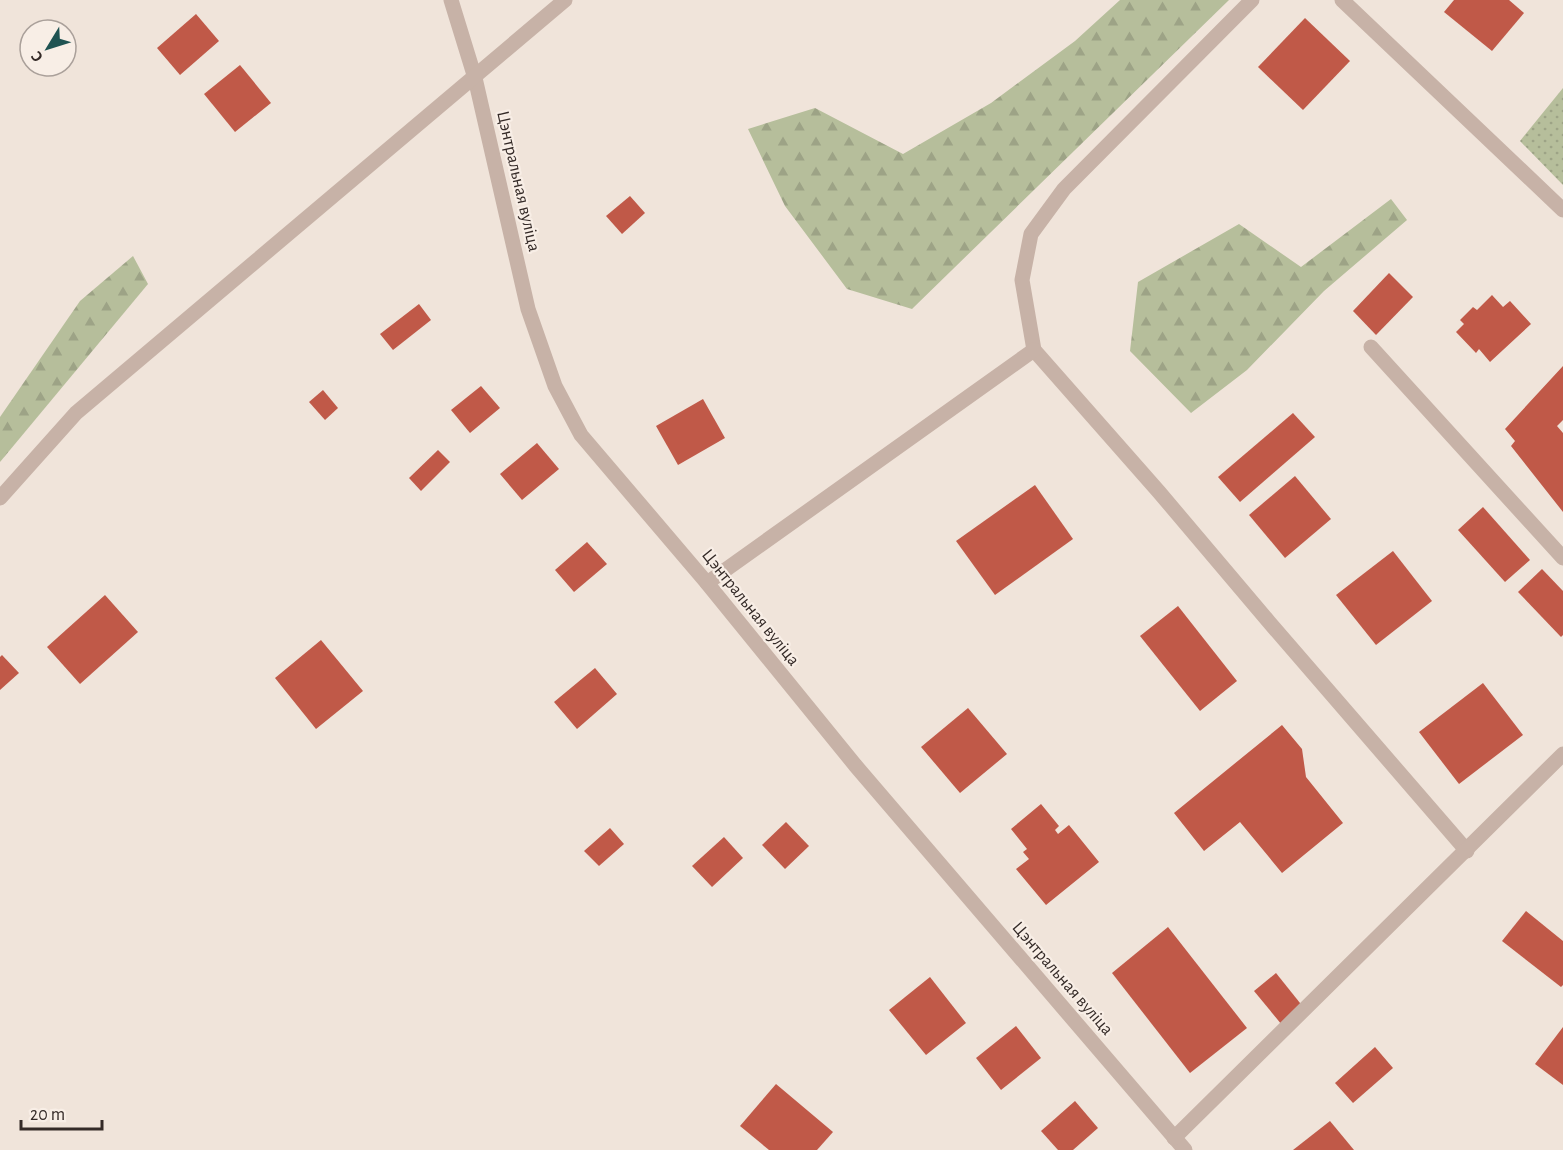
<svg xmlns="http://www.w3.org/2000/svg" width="1563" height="1150" viewBox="0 0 1563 1150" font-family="'Alegreya Sans',sans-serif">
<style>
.grass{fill:url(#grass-dots)}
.forest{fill:url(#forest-firs)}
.building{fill:#c05948}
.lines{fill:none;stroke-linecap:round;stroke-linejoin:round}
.minor{stroke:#c7b2a7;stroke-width:15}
.labels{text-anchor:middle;stroke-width:4.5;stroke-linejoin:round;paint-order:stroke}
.street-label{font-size:18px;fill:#342a27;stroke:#f8eee6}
</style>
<defs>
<pattern id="grass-dots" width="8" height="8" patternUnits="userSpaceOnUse" patternTransform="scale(1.5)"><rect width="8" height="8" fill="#b6be9b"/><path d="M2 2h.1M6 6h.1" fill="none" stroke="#9da386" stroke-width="1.8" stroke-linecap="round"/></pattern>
<pattern id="forest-firs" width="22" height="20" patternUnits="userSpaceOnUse" patternTransform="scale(1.5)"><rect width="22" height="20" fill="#b6be9b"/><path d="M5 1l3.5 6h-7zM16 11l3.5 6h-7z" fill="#9da386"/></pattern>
</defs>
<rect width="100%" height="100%" fill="#f0e4da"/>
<polygon class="grass" points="1563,88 1563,185 1520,141"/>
<g class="forest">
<polygon points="1120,0 1229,0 912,309 847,289 785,206 748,129 815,108 903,154 991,103 1075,41"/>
<polygon points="1391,199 1407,220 1324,291 1247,370 1191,413 1130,351 1138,282 1239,224 1301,267"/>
<polygon points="133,256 148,284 0,462 0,417 80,301"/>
</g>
<g class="building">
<polygon points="1454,0 1509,0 1524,13 1492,51 1444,12"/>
<polygon points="196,14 219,41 180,75 157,48"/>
<polygon points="1305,18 1350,61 1303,110 1258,67"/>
<polygon points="240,65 271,103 235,132 204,94"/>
<polygon points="630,196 645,213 622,234 606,216"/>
<polygon points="1389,273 1413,297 1376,335 1353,311"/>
<polygon points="1492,295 1503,307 1510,301 1531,324 1490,362 1479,349 1476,353 1456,332 1464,324 1460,320 1473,307 1477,310"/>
<polygon points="419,304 431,320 393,350 380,334"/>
<polygon points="1563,366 1563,420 1557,426 1563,433 1563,512 1511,446 1515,441 1505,429"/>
<polygon points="481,386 500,408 470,433 451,410"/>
<polygon points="323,390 338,408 325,420 309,402"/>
<polygon points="703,399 725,438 678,465 656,426"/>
<polygon points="1293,413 1315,437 1240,502 1218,477"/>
<polygon points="537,443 559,469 522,500 500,474"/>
<polygon points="438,450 450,462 421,491 409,478"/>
<polygon points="1295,476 1331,519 1285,558 1249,515"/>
<polygon points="1035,485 1073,539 995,595 956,541"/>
<polygon points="1483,507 1530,560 1505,582 1458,530"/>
<polygon points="587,542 607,564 574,592 555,570"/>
<polygon points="1393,551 1432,601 1376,645 1336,595"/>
<polygon points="1542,569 1563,591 1563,635 1561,637 1518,592"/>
<polygon points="105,595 138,632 80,684 47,647"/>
<polygon points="1178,606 1237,681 1200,711 1140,636"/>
<polygon points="321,640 363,691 316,729 275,678"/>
<polygon points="2,655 19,673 0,690 0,657"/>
<polygon points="595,668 617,694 577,729 554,702"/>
<polygon points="1483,683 1523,735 1459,784 1419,732"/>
<polygon points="968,708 1007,754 960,793 921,747"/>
<polygon points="1282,725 1302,749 1306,777 1343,823 1282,873 1240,822 1204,851 1174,813"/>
<polygon points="1041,804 1059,826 1055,830 1058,834 1069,825 1099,862 1046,905 1016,869 1029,859 1023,852 1027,849 1011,829"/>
<polygon points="786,822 809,846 785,869 762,845"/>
<polygon points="610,828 624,844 599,866 584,851"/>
<polygon points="724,837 743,858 712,887 692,866"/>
<polygon points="1526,911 1563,941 1563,985 1561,987 1502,941"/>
<polygon points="1168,927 1247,1028 1190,1073 1112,973"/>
<polygon points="1276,973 1304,1008 1282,1025 1254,991"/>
<polygon points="930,977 966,1023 926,1055 889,1010"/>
<polygon points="1016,1026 1041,1058 1001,1090 976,1058"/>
<polygon points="1563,1027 1563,1085 1535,1064"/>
<polygon points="1375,1047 1393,1068 1353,1103 1335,1083"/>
<polygon points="776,1084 833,1132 817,1150 769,1150 740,1126"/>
<polygon points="1075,1101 1098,1128 1073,1150 1058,1150 1041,1131"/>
<polygon points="1330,1121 1354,1150 1293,1150"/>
</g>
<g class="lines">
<g class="minor">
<polyline points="451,0 475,78 528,309 555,386 581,435 707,583 855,765 1185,1150"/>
<polyline points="1252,0 1064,189 1031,234 1022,280 1034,350 1159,492 1269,622 1467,851"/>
<polyline points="1342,0 1563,210"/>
<polyline points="1371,347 1563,558"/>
<polyline points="0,498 76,413 565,0"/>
<polyline points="707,583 1034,350"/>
<polyline points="1174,1138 1563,754"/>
</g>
</g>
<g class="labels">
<g class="street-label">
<text transform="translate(519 181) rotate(77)" y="6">Цэнтральная вуліца</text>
<text transform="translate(751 607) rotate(51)" y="6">Цэнтральная вуліца</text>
<text transform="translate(1063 978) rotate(49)" y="6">Цэнтральная вуліца</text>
</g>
</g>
<g transform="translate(48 48) rotate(232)"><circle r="28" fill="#f8eee6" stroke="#aaa09a" stroke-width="1.5"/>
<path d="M0-4.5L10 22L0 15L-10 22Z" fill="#1f5352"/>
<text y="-9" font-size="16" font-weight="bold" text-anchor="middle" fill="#342a27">С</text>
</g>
<path d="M21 1120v9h81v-9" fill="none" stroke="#342a27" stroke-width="3"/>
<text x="30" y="1120" font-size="18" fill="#342a27" stroke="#f8eee6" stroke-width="4.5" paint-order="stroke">20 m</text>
</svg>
